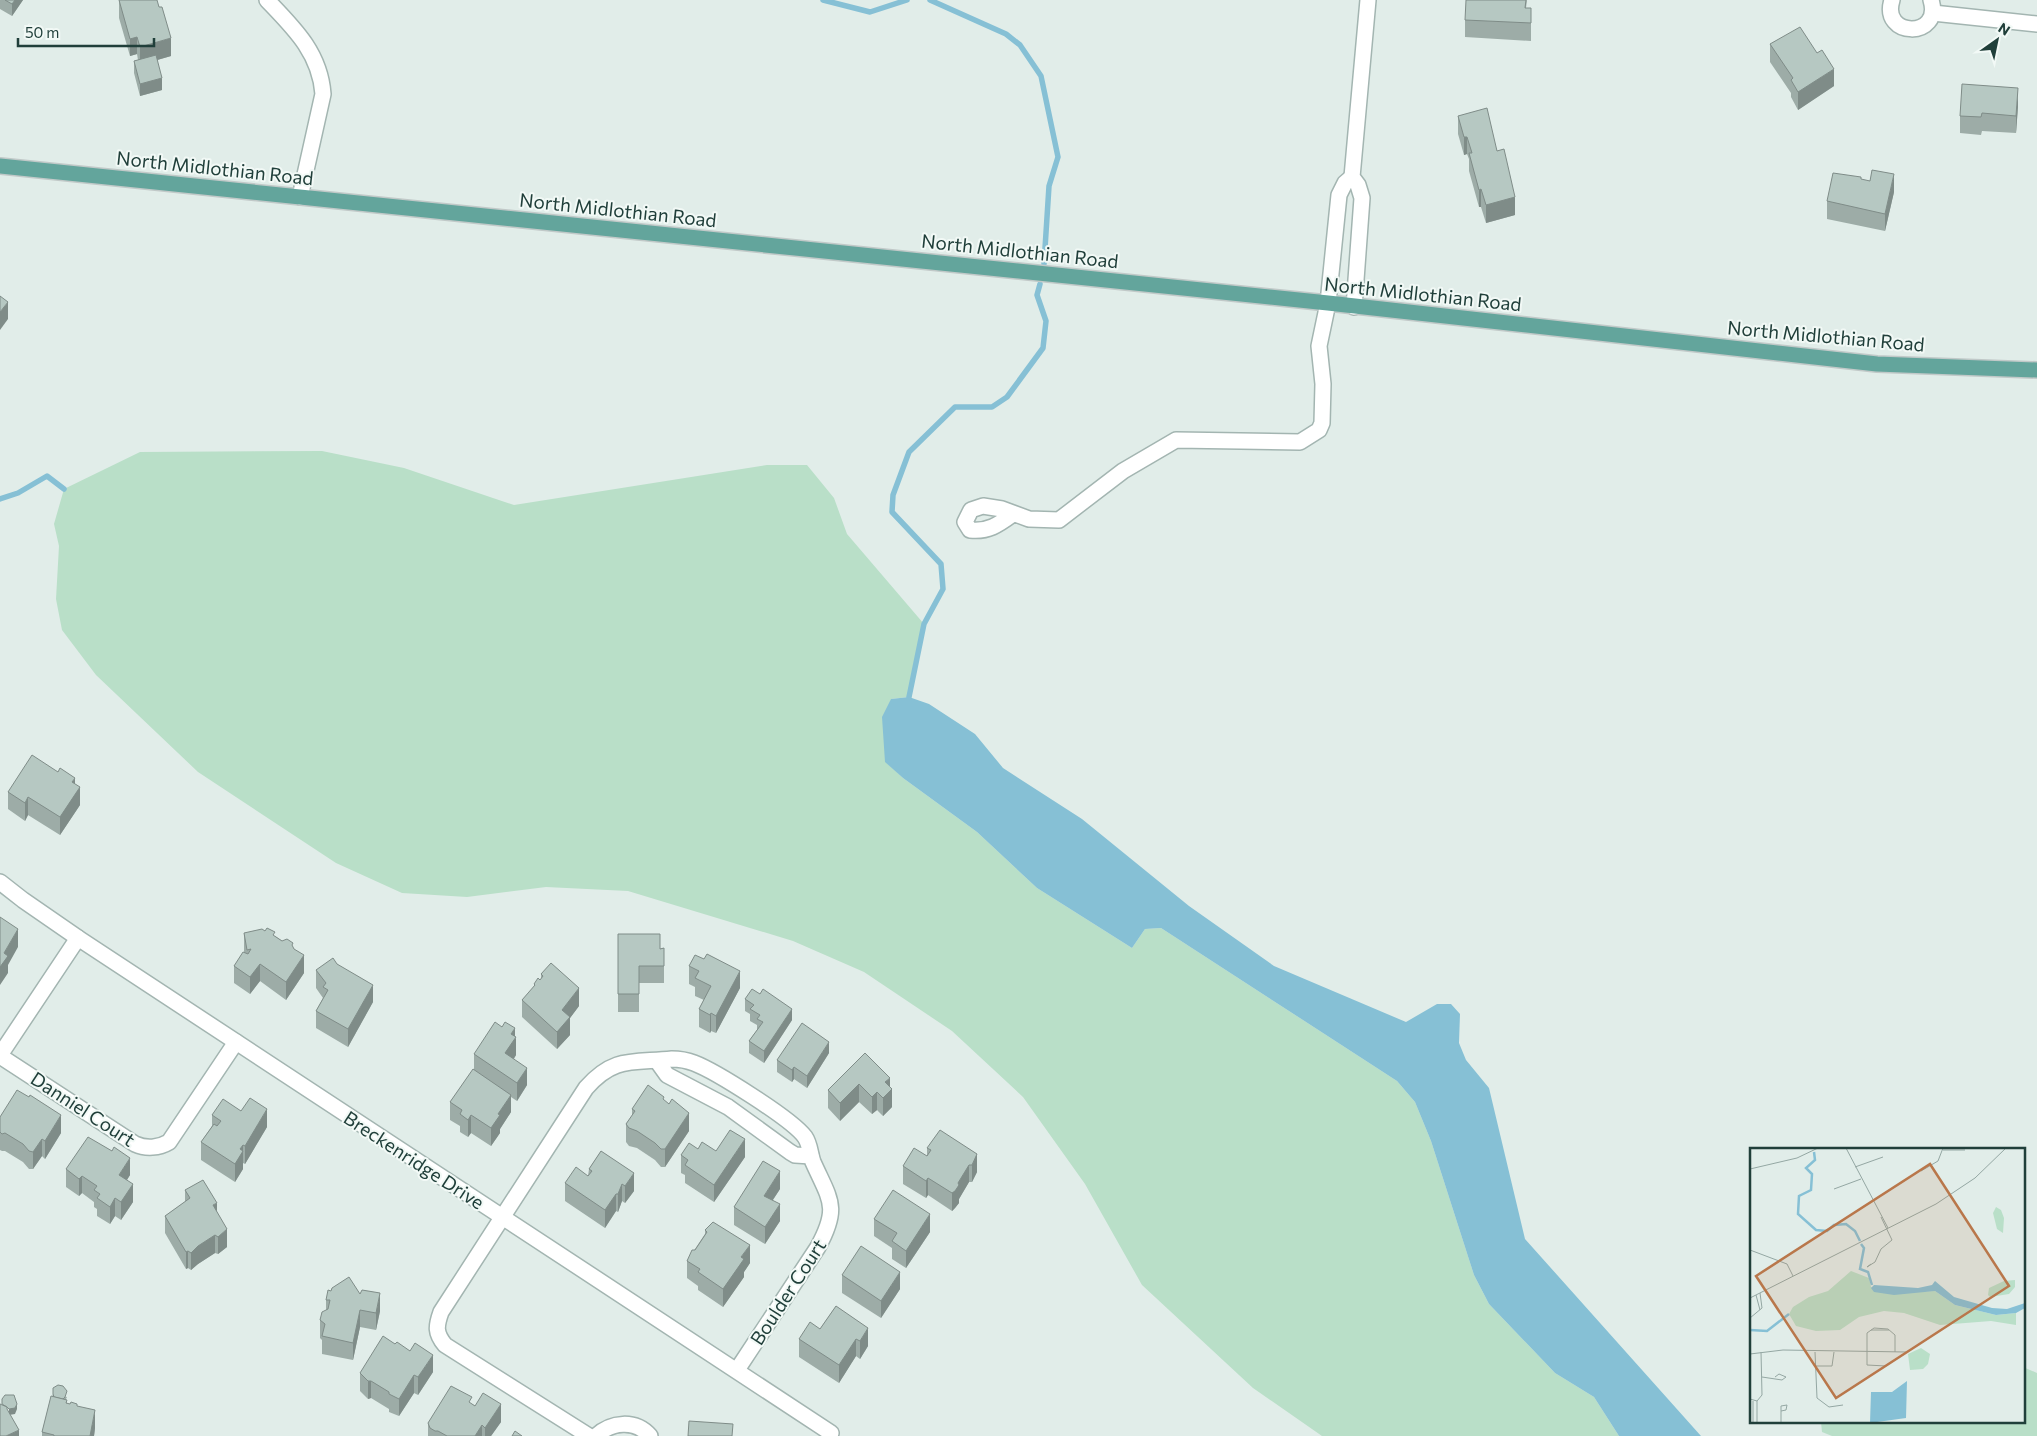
<svg xmlns="http://www.w3.org/2000/svg" width="2037" height="1436" viewBox="0 0 2037 1436" font-family="Commissioner,sans-serif">
<style>
.green{fill:#b9dfc8}
.water{fill:#86c0d5}
.lines{fill:none;stroke-linecap:round;stroke-linejoin:round}
.stream{stroke:#86c0d5;stroke-width:5.5}
.minor-casing{stroke:#a3b5b1;stroke-width:18}
.major-casing{stroke:#c1c9c8;stroke-width:18}
.minor{stroke:#fff;stroke-width:15}
.major{stroke:#63a59c;stroke-width:15}
.wall{fill:#9daca7}
.shaded-wall{fill:#7f8c88}
.building{fill:#b6c8c2;stroke:#7f8c88}
.labels{text-anchor:middle;stroke-width:4;stroke-linejoin:round;paint-order:stroke}
.street-label{font-size:19px;fill:#203f3a;stroke:#f2f9f6}
.inset-river{fill:none;stroke:#86c0d5;stroke-width:2.5}
.inset-road{fill:none;stroke:#94a7a3;stroke-width:1}
.view{fill:#b9774b;fill-opacity:0.15;stroke:#b9774b;stroke-width:2.5}
.inset-edge{fill:none;stroke:#203f3a;stroke-width:2.5}
</style>
<rect width="100%" height="100%" fill="#e1ede9"/>
<g class="green">
<polygon points="322,451 404,468 514,505 767,465 807,465 834,498 847,534 924,624 909,697 891,699 886,762 903,778 977,832 1037,888 1132,948 1145,929 1161,928 1397,1081 1415,1102 1431,1141 1474,1275 1489,1304 1555,1373 1594,1397 1619,1436 1322,1436 1253,1388 1142,1285 1085,1184 1023,1097 952,1031 864,972 793,941 628,891 546,887 467,897 402,893 336,863 198,772 96,675 62,630 56,599 59,546 54,524 64,489 140,452"/>
<polygon points="2023,1367 2037,1373 2037,1436 1832,1436 1822,1432 1821,1422 2023,1422"/>
</g>
<polygon class="water" points="909,697 929,704 975,734 1003,768 1082,819 1189,906 1274,966 1406,1022 1437,1004 1451,1004 1460,1014 1459,1043 1466,1060 1489,1088 1525,1239 1701,1436 1619,1436 1594,1397 1555,1373 1489,1304 1474,1275 1431,1141 1415,1102 1397,1081 1161,928 1145,929 1132,948 1037,888 977,832 903,778 885,762 882,717 891,699"/>
<g class="lines">
<g class="stream">
<polyline points="823,0 870,12 907,0"/>
<polyline points="930,0 1006,34 1020,45 1041,76 1058,157 1049,186 1044,264"/>
<polyline points="0,499 18,493 47,476 64,489"/>
<polyline points="909,697 924,624 943,589 941,564 892,512 893,495 909,452 955,407 992,407 1007,397 1043,348 1046,321 1037,295 1040,284"/>
</g>
<g class="minor-casing">
<g id="minor">
<path d="M 267,0 C 294,28 320,53 323,94 L 300,197"/>
<path d="M 1892,0 C 1880,38 1943,39 1931,0"/>
<polyline points="1933,13 2037,24"/>
<polyline points="1354,307 1362,198 1358,185 1352,177 1368,0"/>
<path d="M 1013,514 C 998,525 988,532 970,530 L 965,522 L 971,510 L 983,506 L 1002,509 L 1029,519 L 1059,520 L 1123,471 L 1176,440 L 1300,442 L 1319,430 L 1322,423 L 1323,384 L 1319,346 L 1328,303 L 1339,195 L 1345,183 L 1352,177"/>
<polyline points="0,882 23,900 78,938 831,1433"/>
<polyline points="0,1055 78,938"/>
<path d="M 0,1056 L 135,1144 C 146,1149 159,1148 169,1142 L 236,1042"/>
<polyline points="657,1061 667,1075 728,1107 790,1152 795,1155 811,1156"/>
<path d="M 589,1436 L 445,1345 C 435,1333 436,1326 441,1312 L 586,1088 C 614,1056 633,1063 672,1059 C 680,1059 686,1060 694,1063 C 715,1071 792,1119 805,1137 C 810,1144 810,1154 813,1162 C 830,1200 840,1207 818,1247 L 737,1370"/>
<path d="M 596,1436 C 611,1422 635,1419 650,1436"/>
</g>
</g>
<g class="major-casing">
<polyline id="major" points="0,166 1328,303 1877,364 2037,370"/>
</g>
<use href="#minor" class="minor"/>
<use href="#major" class="major"/>
</g>
<g class="wall">
<polygon points="0,0 23,0 12,16 0,9"/>
<polygon points="119,0 171,56 157,60 162,90 140,96 134,73 134,61 138,60 137,54 130,56 119,18"/>
<polygon points="1527,0 1526,8 1531,8 1531,41 1465,37 1465,20"/>
<polygon points="1770,44 1834,86 1798,110 1791,97 1791,93 1770,62"/>
<polygon points="2018,106 2016,133 1982,131 1981,135 1960,133 1960,116"/>
<polygon points="1458,116 1497,151 1515,215 1486,223 1481,207 1479,207 1469,171 1469,159 1467,154 1464,155 1458,134"/>
<polygon points="1894,192 1885,231 1827,219 1827,201"/>
<polygon points="75,784 80,805 60,835 28,815 25,821 8,809 8,792"/>
<polygon points="244,933 275,936 293,948 304,973 286,1000 260,981 250,994 234,983 234,966 244,952"/>
<polygon points="618,934 660,949 664,948 664,983 639,983 639,1012 618,1012"/>
<polygon points="337,964 373,1002 348,1047 316,1028 316,1011 323,998 316,988 316,970"/>
<polygon points="689,966 740,988 716,1033 711,1031 710,1033 699,1027 699,1009 704,1000 695,996 695,987 689,984"/>
<polygon points="541,974 579,1006 570,1018 570,1035 557,1049 522,1017 522,1000 534,987 534,984 541,979"/>
<polygon points="745,999 792,1020 764,1063 749,1053 749,1041 757,1030 757,1025 750,1021 750,1014 745,1011"/>
<polygon points="515,1036 516,1055 514,1059 527,1085 517,1101 511,1097 511,1112 500,1129 500,1133 491,1146 471,1133 468,1137 460,1132 460,1126 450,1120 450,1102 474,1069 474,1054"/>
<polygon points="829,1053 807,1088 794,1079 792,1082 777,1072 777,1060"/>
<polygon points="865,1053 890,1087 892,1107 883,1116 877,1110 872,1114 859,1102 840,1121 828,1108 828,1090"/>
<polygon points="664,1101 689,1131 665,1167 661,1167 655,1160 637,1148 629,1146 626,1142 626,1124 632,1116 632,1109"/>
<polygon points="212,1115 267,1127 245,1164 243,1163 243,1169 235,1182 201,1160 201,1142 212,1126"/>
<polygon points="0,1117 61,1133 45,1159 42,1156 33,1169 29,1169 23,1162 5,1151 2,1151 0,1150"/>
<polygon points="927,1148 977,1154 977,1172 972,1182 969,1182 959,1199 959,1203 955,1208 952,1211 928,1195 926,1198 903,1184 903,1166 927,1156"/>
<polygon points="601,1151 634,1191 625,1203 622,1201 618,1212 616,1211 605,1228 565,1201 565,1183 588,1176 589,1169"/>
<polygon points="716,1151 745,1157 714,1202 685,1183 685,1175 681,1173 681,1155"/>
<polygon points="66,1169 130,1175 127,1180 133,1202 121,1220 115,1216 110,1224 97,1216 97,1209 94,1207 94,1202 82,1193 79,1196 66,1187"/>
<polygon points="780,1189 773,1200 780,1221 765,1244 734,1225 734,1207"/>
<polygon points="185,1190 217,1212 227,1247 218,1254 215,1253 198,1264 191,1270 188,1268 186,1269 165,1233 165,1216 185,1202"/>
<polygon points="874,1219 930,1232 906,1268 892,1259 892,1248 874,1236"/>
<polygon points="705,1230 750,1263 744,1272 744,1277 723,1307 698,1290 698,1286 687,1278 687,1261 705,1234"/>
<polygon points="842,1275 900,1289 881,1318 842,1293"/>
<polygon points="331,1291 360,1294 380,1311 376,1330 360,1327 353,1360 322,1354 322,1340 320,1338 320,1320 326,1310 326,1300"/>
<polygon points="836,1306 868,1346 860,1359 856,1356 839,1383 799,1357 799,1339 820,1329"/>
<polygon points="433,1372 418,1395 414,1393 399,1416 389,1412 389,1409 371,1398 368,1399 360,1391 360,1373"/>
<polygon points="53,1394 67,1397 66,1399 67,1404 77,1406 95,1428 94,1436 42,1436 42,1432"/>
<polygon points="472,1404 501,1422 491,1436 428,1436 428,1423"/>
</g>
<g class="shaded-wall">
<polygon points="15,0 23,0 12,16 12,4"/>
<polygon points="137,37 137,54 130,56 130,39"/>
<polygon points="171,38 171,56 140,65 140,47"/>
<polygon points="1834,69 1834,86 1798,110 1798,92"/>
<polygon points="162,78 162,90 140,96 140,84"/>
<polygon points="2018,88 2018,106 2016,133 2016,116"/>
<polygon points="1464,137 1467,137 1467,154 1464,155"/>
<polygon points="1894,174 1894,192 1885,231 1885,214"/>
<polygon points="1481,189 1481,207 1479,207 1479,190"/>
<polygon points="1515,197 1515,215 1486,223 1486,205"/>
<polygon points="8,302 8,319 0,330 0,312"/>
<polygon points="75,778 75,794 80,787 80,805 60,835 60,817 72,782"/>
<polygon points="28,797 28,815 25,821 25,803"/>
<polygon points="18,929 18,947 8,965 8,973 0,985 0,967 4,953"/>
<polygon points="304,955 304,973 286,1000 286,982"/>
<polygon points="260,964 260,981 250,994 250,977"/>
<polygon points="740,971 740,988 716,1033 716,1016"/>
<polygon points="373,985 373,1002 348,1047 348,1029"/>
<polygon points="579,988 579,1006 570,1018 570,1035 557,1049 557,1032 562,1010"/>
<polygon points="792,1009 792,1020 764,1063 764,1051"/>
<polygon points="711,1013 711,1031 710,1033 710,1015"/>
<polygon points="515,1028 515,1039 516,1037 516,1055 505,1071 505,1053 511,1034"/>
<polygon points="829,1042 829,1053 807,1088 807,1076"/>
<polygon points="794,1067 794,1079 792,1082 792,1070"/>
<polygon points="527,1068 527,1085 517,1101 517,1083"/>
<polygon points="890,1078 890,1091 892,1089 892,1107 883,1116 883,1098 885,1082"/>
<polygon points="859,1084 859,1102 840,1121 840,1103"/>
<polygon points="877,1092 877,1110 872,1114 872,1097"/>
<polygon points="511,1095 511,1112 500,1129 500,1133 491,1146 491,1128 498,1114"/>
<polygon points="267,1109 267,1127 245,1164 245,1146"/>
<polygon points="689,1113 689,1131 665,1167 665,1149"/>
<polygon points="61,1115 61,1133 45,1159 45,1141"/>
<polygon points="471,1115 471,1133 468,1137 468,1120"/>
<polygon points="42,1139 42,1156 33,1169 33,1152"/>
<polygon points="745,1139 745,1157 714,1202 714,1185"/>
<polygon points="243,1145 243,1169 235,1182 235,1164 240,1149"/>
<polygon points="977,1154 977,1172 972,1182 972,1165"/>
<polygon points="130,1158 130,1175 119,1192 119,1175"/>
<polygon points="969,1165 969,1182 959,1199 959,1203 955,1208 952,1211 952,1193"/>
<polygon points="780,1171 780,1189 764,1213 764,1196"/>
<polygon points="634,1173 634,1191 625,1203 625,1186"/>
<polygon points="82,1176 82,1193 79,1196 79,1179"/>
<polygon points="928,1178 928,1195 926,1198 926,1181"/>
<polygon points="133,1184 133,1202 121,1220 121,1202"/>
<polygon points="622,1184 622,1201 618,1212 618,1194"/>
<polygon points="616,1194 616,1211 605,1228 605,1210"/>
<polygon points="115,1198 115,1216 110,1224 110,1207"/>
<polygon points="217,1203 217,1220 213,1205"/>
<polygon points="780,1204 780,1221 765,1244 765,1227"/>
<polygon points="930,1214 930,1232 906,1268 906,1251"/>
<polygon points="227,1229 227,1247 218,1254 218,1237"/>
<polygon points="215,1235 215,1253 198,1264 191,1270 191,1253 198,1246"/>
<polygon points="750,1245 750,1263 744,1272 744,1277 723,1307 723,1289 741,1257"/>
<polygon points="188,1251 188,1268 186,1269 186,1252"/>
<polygon points="900,1272 900,1289 881,1318 881,1301"/>
<polygon points="380,1293 380,1311 376,1330 376,1313"/>
<polygon points="360,1310 360,1327 353,1360 353,1343"/>
<polygon points="868,1328 868,1346 860,1359 860,1341"/>
<polygon points="856,1339 856,1356 839,1383 839,1365"/>
<polygon points="433,1355 433,1372 418,1395 418,1377"/>
<polygon points="414,1375 414,1393 399,1416 399,1399"/>
<polygon points="368,1381 371,1381 371,1398 368,1399"/>
<polygon points="17,1404 17,1409 15,1414 9,1415 9,1409"/>
<polygon points="501,1404 501,1422 491,1436 485,1436 485,1428"/>
<polygon points="95,1410 95,1428 94,1436 90,1436"/>
<polygon points="482,1425 482,1436 475,1436"/>
<polygon points="19,1430 19,1436 6,1436"/>
</g>
<g class="building">
<polygon points="5,0 15,0 12,4"/>
<polygon points="119,0 157,0 159,7 162,7 171,38 140,47 137,37 130,39"/>
<polygon points="1466,0 1526,0 1525,8 1531,8 1531,23 1465,20"/>
<polygon points="1800,27 1817,53 1822,50 1834,69 1798,92 1791,80 1793,78 1770,44"/>
<polygon points="156,55 162,78 140,84 134,61"/>
<polygon points="1962,84 2018,88 2016,116 1982,113 1981,117 1960,116"/>
<polygon points="1487,108 1497,151 1504,149 1515,197 1486,205 1481,189 1479,190 1469,153 1472,153 1467,137 1464,137 1458,116"/>
<polygon points="1872,170 1894,174 1885,214 1827,201 1833,173 1861,177 1861,179 1870,181"/>
<polygon points="0,296 8,302 0,312"/>
<polygon points="32,755 58,772 60,768 75,778 72,782 80,787 60,817 28,797 25,803 8,792"/>
<polygon points="0,917 18,929 4,953 8,956 0,967"/>
<polygon points="267,928 275,932 273,935 282,941 287,939 293,943 292,945 294,949 304,955 286,982 260,964 250,977 234,966 243,952 248,954 251,949 247,950 244,933 262,929 265,931"/>
<polygon points="618,934 660,934 660,949 664,948 664,966 639,966 639,994 618,994"/>
<polygon points="707,954 740,971 716,1016 711,1013 710,1015 699,1009 711,986 695,978 699,971 689,966 695,955 704,959"/>
<polygon points="333,958 337,964 373,985 348,1029 316,1011 328,990 323,987 326,983 316,970"/>
<polygon points="551,963 579,988 562,1010 570,1017 557,1032 522,1000 535,985 534,984 538,978 540,980 543,976 541,974"/>
<polygon points="752,989 760,994 763,989 792,1009 764,1051 749,1041 763,1022 757,1019 760,1015 750,1009 754,1005 745,999"/>
<polygon points="495,1022 502,1027 505,1022 515,1028 511,1034 516,1037 505,1053 527,1068 517,1083 474,1054"/>
<polygon points="802,1023 829,1042 807,1076 794,1067 792,1070 777,1060"/>
<polygon points="865,1053 890,1078 885,1082 892,1089 883,1098 877,1092 872,1097 859,1084 840,1103 828,1090"/>
<polygon points="473,1069 511,1095 498,1114 500,1115 491,1128 471,1115 468,1120 460,1114 462,1110 450,1102"/>
<polygon points="648,1085 664,1097 663,1099 669,1104 672,1099 689,1113 665,1149 661,1149 655,1143 637,1131 629,1128 626,1124 635,1111 632,1109"/>
<polygon points="17,1090 29,1097 30,1095 61,1115 45,1141 42,1139 33,1152 29,1151 23,1144 5,1133 2,1134 0,1132 0,1117"/>
<polygon points="250,1098 267,1109 245,1146 243,1145 240,1149 243,1151 235,1164 201,1142 214,1124 217,1126 221,1121 212,1115 223,1099 241,1111"/>
<polygon points="730,1130 745,1139 714,1185 685,1165 688,1160 681,1155 689,1143 698,1149 702,1142 716,1151"/>
<polygon points="940,1130 977,1154 972,1165 969,1165 958,1183 959,1185 955,1191 952,1193 928,1178 926,1181 903,1166 914,1148 927,1156 931,1150 927,1148"/>
<polygon points="88,1137 112,1151 114,1147 130,1158 119,1175 133,1184 121,1202 115,1198 110,1207 97,1198 100,1194 94,1190 97,1186 82,1176 79,1179 66,1169"/>
<polygon points="601,1151 634,1173 625,1186 622,1184 618,1194 616,1194 605,1210 565,1183 576,1167 588,1176 592,1171 589,1169"/>
<polygon points="763,1161 780,1171 764,1196 780,1204 765,1227 734,1207"/>
<polygon points="203,1180 217,1203 213,1205 227,1229 218,1237 215,1235 198,1246 191,1253 188,1251 186,1252 165,1216 190,1198 185,1190"/>
<polygon points="893,1190 930,1214 906,1251 892,1241 897,1233 874,1219"/>
<polygon points="713,1222 750,1245 741,1257 744,1259 723,1289 698,1272 700,1269 687,1261 692,1250 695,1250 707,1232 705,1230"/>
<polygon points="861,1246 900,1272 881,1301 842,1275"/>
<polygon points="349,1277 360,1294 362,1290 380,1293 376,1313 360,1310 353,1343 322,1336 325,1324 320,1320 322,1312 328,1309 330,1300 326,1300 328,1290 331,1291 332,1288"/>
<polygon points="836,1306 868,1328 860,1341 856,1339 839,1365 799,1339 810,1322 820,1329"/>
<polygon points="383,1336 395,1344 397,1342 410,1351 415,1343 433,1355 418,1377 414,1375 399,1399 389,1394 389,1392 371,1381 368,1381 360,1373"/>
<polygon points="58,1385 63,1386 67,1391 65,1397 63,1399 54,1397 53,1394 53,1388"/>
<polygon points="451,1386 472,1397 469,1402 475,1406 483,1393 501,1404 485,1428 482,1425 475,1436 447,1436 438,1431 435,1431 430,1428 428,1423"/>
<polygon points="5,1395 14,1395 17,1404 15,1408 9,1409 7,1407 2,1404 2,1399"/>
<polygon points="51,1396 67,1400 66,1403 70,1404 71,1402 77,1404 77,1406 95,1410 90,1436 54,1436 54,1435 42,1432"/>
<polygon points="0,1404 7,1407 7,1409 19,1430 6,1436 0,1436"/>
<polygon points="689,1421 733,1424 732,1436 688,1436"/>
<polygon points="515,1431 522,1436 512,1436"/>
</g>
<g class="labels">
<g class="street-label">
<text transform="translate(215 168) rotate(6)" y="7">North Midlothian Road</text>
<text transform="translate(618 210) rotate(6)" y="7">North Midlothian Road</text>
<text transform="translate(1020 251) rotate(6)" y="7">North Midlothian Road</text>
<text transform="translate(1423 294) rotate(6)" y="7">North Midlothian Road</text>
<text transform="translate(1826 336) rotate(5)" y="7">North Midlothian Road</text>
<text transform="translate(83 1109) rotate(33)" y="7">Danniel Court</text>
<text transform="translate(414 1160) rotate(33)" y="7">Breckenridge Drive</text>
<text transform="translate(788 1292) rotate(-57)" y="7">Boulder Court</text>
</g>
</g>
<g transform="translate(1750 1148)">
<rect width="275" height="275" fill="#e1ede9"/>
<path d="M 246,59 L 251,62 L 254,70 L 253,85 L 247,81 L 243,65 ZM 101,123 L 119,130 L 121,139 L 135,145 L 185,143 L 205,157 L 246,167 L 266,165 L 266,177 L 241,173 L 190,177 L 154,165 L 134,163 L 109,169 L 90,182 L 66,183 L 46,178 L 39,166 L 43,159 L 59,149 L 78,143 ZM 265,132 L 265,139 L 259,146 L 240,149 L 238,147 L 239,140 L 254,133 ZM 171,200 L 180,206 L 178,216 L 173,221 L 160,222 L 158,206 Z" fill="#b9dfc8"/>
<path d="M 185,133 L 204,149 L 242,160 L 257,161 L 275,155 L 275,160 L 266,165 L 246,167 L 205,157 L 185,143 L 144,147 L 124,144 L 121,140 L 124,137 L 168,140 L 182,137 ZM 157,233 L 156,270 L 120,275 L 121,244 L 142,244 Z" fill="#86c0d5"/>
<path class="inset-river" d="M 64,4 L 65,12 L 56,20 L 62,26 L 61,42 L 49,48 L 48,66 L 66,82 L 77,83 L 84,77 L 96,76 L 105,83 L 110,93M 111,96 L 114,100 L 110,121 L 118,124 L 122,137M 0,182 L 17,183 L 39,166"/>
<path class="inset-road" d="M 96,0 L 138,80M 193,2 L 215,2M 105,19 L 133,9M 0,21 L 47,10 L 68,0M 171,23 L 188,13 L 193,0M 84,41 L 111,31M 0,102 L 37,116 L 43,128M 121,116 L 117,119 L 125,114 L 131,101 L 142,92 L 131,69M 6,147 L 10,162M 0,150 L 186,56 L 225,30 L 256,0M 0,170 L 12,160 L 10,145M 121,182 L 139,182M 65,204 L 67,250 L 79,259 L 93,257M 0,206 L 33,202 L 156,204M 65,218 L 82,218 L 84,204M 136,218 L 117,217 L 117,185 L 124,180 L 138,181 L 145,187 L 145,204M 12,229 L 32,232 L 36,229 L 29,226 L 25,229M 0,251 L 7,253 L 12,247 L 11,204M 7,253 L 7,275M 31,263 L 36,262 L 37,257 L 31,258 L 31,275M 3,275 L 3,253"/>
<path class="view" d="M 180,16 L 259,138 L 86,250 L 6,128 Z"/>
<rect width="275" height="275" class="inset-edge"/>
</g>
<g transform="translate(1997 40) rotate(33)" stroke="#f2f9f6" stroke-width="4" paint-order="stroke">
<path d="M0-4L9 19L0 12L-9 19Z" fill="#203f3a"/>
<text y="-8" font-size="14" font-weight="bold" text-anchor="middle" fill="#203f3a">N</text>
</g>
<path d="M18 38v8h136v-8" fill="none" stroke="#203f3a" stroke-width="2.5"/>
<text x="25" y="38" font-size="15" fill="#203f3a" stroke="#f2f9f6" stroke-width="4" paint-order="stroke">50 m</text>
</svg>
